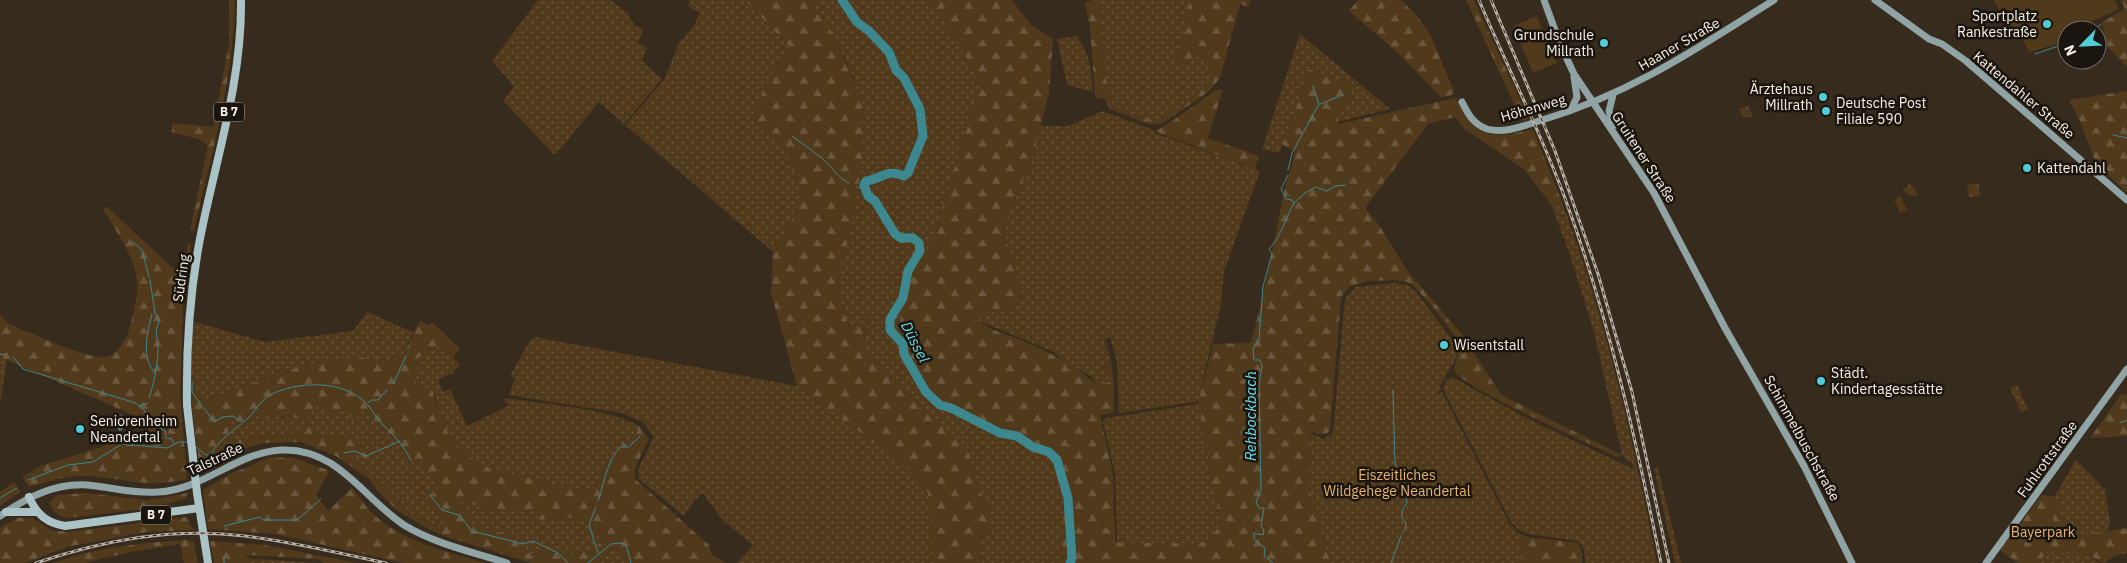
<svg xmlns="http://www.w3.org/2000/svg" width="2127" height="563" viewBox="0 0 2127 563" font-family="'IBM Plex Sans',sans-serif">
<style>
.grass{fill:url(#grass-dots)}
.forest{fill:url(#forest-firs);fill-rule:evenodd}
.park{fill:url(#park-crowns)}
.pitch{fill:#513a1c}
.water{fill:url(#water-ripples)}
.lines{fill:none;stroke-linecap:round;stroke-linejoin:round}
.stream{stroke:#3d878f;stroke-width:1}
.river{stroke:#3d878f;stroke-width:9}
.secondary{stroke:#90a3a5;stroke-width:7}
.primary{stroke:#abc3c6;stroke-width:8}
.rail-casing{stroke:#b8afa4;stroke-width:3}
.rail{stroke:#1a150e;stroke-width:1;stroke-dasharray:4;stroke-linecap:butt}
.primary-bridge{stroke:#abc3c6;stroke-width:8}
.poi-dot{fill:#52cbd8;stroke:#1a150e;stroke-width:2}
.labels{text-anchor:middle;stroke-width:5;stroke-linejoin:round;paint-order:stroke}
.shield{fill:#1a150e;stroke:#b5aea6;stroke-width:1}
.shield-label{font-size:12px;font-weight:bold;fill:#f8f0e7}
.poi-label{font-size:14px;fill:#f8f0e7;stroke:#1a150e;text-anchor:start}
.street-label{font-size:14px;fill:#f8f0e7;stroke:#1a150e}
.park-label{font-size:14px;fill:#e8b471;stroke:#1a150e}
.water-label{font-size:15px;font-style:italic;fill:#6cdde9;stroke:#1a150e}
</style>
<defs>
<pattern id="grass-dots" width="8" height="8" patternUnits="userSpaceOnUse" patternTransform="scale(1.25)"><rect width="8" height="8" fill="#513a1c"/><path d="M2 2h.1M6 6h.1" fill="none" stroke="#6b573d" stroke-width="1.8" stroke-linecap="round"/></pattern>
<pattern id="forest-firs" width="22" height="20" patternUnits="userSpaceOnUse" patternTransform="scale(1.25)"><rect width="22" height="20" fill="#513a1c"/><path d="M5 1l3.5 6h-7zM16 11l3.5 6h-7z" fill="#6b573d"/></pattern>
<pattern id="park-crowns" width="20" height="18" patternUnits="userSpaceOnUse" patternTransform="scale(1.25)"><rect width="20" height="18" fill="#513a1c"/><path d="M2 6a3 3 0 1 1 6 0M12 15a3 3 0 1 1 6 0" fill="none" stroke="#6b573d"/></pattern>
<pattern id="water-ripples" width="26" height="14" patternUnits="userSpaceOnUse" patternTransform="scale(1.25)"><rect width="26" height="14" fill="#3d878f"/><path d="M2 4q2-2 4 0t4 0M15 11q2-2 4 0t4 0" fill="none" stroke="#426e71"/></pattern>
</defs>
<rect width="100%" height="100%" fill="#372b1d"/>
<g class="grass">
<polygon points="538,0 611,0 628,14 634,25 643,30 638,43 647,48 642,61 662,79 624,124 599,102 555,155 503,101 514,86 492,61"/>
<polygon points="689,0 745,0 790,47 753,120 776,139 786,151 801,194 795,215 773,252 625,125 664,80 680,41 693,27 700,13 688,6"/>
<path d="M 811,0 L 927,0 L 952,33 L 980,84 L 930,249 L 905,273 L 900,320 L 895,337 L 984,427 L 1050,449 L 1064,496 L 1062,563 L 982,563 C 976,542 977,540 991,524 L 991,515 L 980,491 L 967,448 L 915,399 L 898,388 L 861,351 L 869,317 L 853,335 L 839,298 L 839,279 L 852,224 L 863,112 C 857,74 831,32 811,0 Z"/>
<path d="M 1100,0 L 1190,0 L 1180,64 L 1198,56 L 1207,64 L 1213,77 C 1200,92 1167,123 1146,119 C 1135,116 1123,110 1113,106 L 1104,72 Z"/>
<polygon points="1300,34 1390,109 1337,122 1338,113 1352,100 1303,74 1304,87 1279,153 1262,149"/>
<path d="M 1076,36 C 1091,53 1091,71 1093,92 L 1067,85 L 1057,39 Z"/>
<polygon points="1103,111 1151,129 1155,133 1260,171 1224,271 1221,305 1203,379 1200,401 1119,413 1117,361 1110,337 1105,339 1110,363 1106,365 1109,382 1097,385 1092,377 1064,362 1054,352 980,321 980,315 1014,308 1023,297 1003,229 1033,155 1040,126 1068,126"/>
<path d="M 1562,202 C 1606,320 1633,440 1657,563 L 1585,563 L 1584,549 L 1578,541 L 1529,534 L 1519,530 L 1511,522 L 1443,389 L 1446,380 L 1452,377 L 1526,418 L 1633,469 L 1632,462 L 1628,462 L 1622,455 L 1594,332 L 1571,258 L 1552,206 Z"/>
<polygon points="1395,283 1408,285 1416,292 1457,346 1456,358 1440,386 1441,390 1437,392 1439,394 1442,392 1509,523 1520,534 1521,563 1330,563 1309,488 1311,434 1324,439 1333,433 1345,299 1356,287"/>
<polygon points="367,312 413,332 404,353 386,363 360,357 306,364 202,401 189,386 192,321 265,342 353,331"/>
<polygon points="535,337 797,386 909,468 928,493 934,563 737,563 753,545 722,520 703,493 693,502 684,516 639,479 638,469 654,437 643,422 622,413 509,395 515,378 510,376 531,339"/>
<path d="M 440,344 L 460,364 L 453,373 L 438,380 L 443,392 L 450,389 L 467,426 L 508,406 L 504,398 C 542,404 607,408 639,426 L 631,449 L 623,443 L 613,463 L 605,465 L 590,494 L 566,486 L 483,467 L 453,443 L 439,413 L 435,395 L 416,385 L 418,358 Z"/>
<polygon points="0,357 7,360 0,404"/>
<polygon points="2017,385 2028,409 2021,412 2010,388"/>
<polygon points="1198,404 1221,524 1206,543 1120,543 1117,540 1115,474 1103,422 1106,418"/>
<polygon points="315,405 336,418 340,408 364,409 378,425 393,437 409,463 419,458 439,490 427,497 444,523 439,528 413,515 394,496 390,500 389,489 355,460 355,453 362,441 350,436 322,436 305,421"/>
<polygon points="261,413 274,417 305,418 303,421 307,424 302,432 229,440 228,425 232,420 241,425"/>
<polygon points="2076,460 2105,489 2110,522 2107,532 2069,537 2054,497"/>
<polygon points="1654,468 1658,468 1681,563 1675,563"/>
<path d="M 452,500 L 506,512 L 535,511 L 541,520 C 567,515 582,515 603,535 L 603,540 C 586,558 565,555 543,548 L 539,553 L 527,553 L 516,537 L 474,525 Z"/>
<polygon points="615,547 630,563 595,563"/>
<polygon points="2052,552 2086,554 2100,563 2039,563 2038,560"/>
<polygon points="246,558 314,563 315,563 244,563"/>
</g>
<g class="forest">
<path d="M 229,0 L 235,0 C 234,79 211,155 194,231 L 190,230 L 208,145 L 198,139 L 172,132 L 172,123 L 213,127 L 229,43 Z"/>
<path d="M 745,0 L 811,0 L 832,33 L 861,97 L 863,112 L 862,161 L 852,224 L 839,279 L 839,298 L 852,335 L 869,316 L 861,351 L 898,388 L 915,399 L 967,447 L 980,491 L 991,515 L 991,524 C 977,540 976,542 982,563 L 934,563 L 928,493 L 909,468 L 797,386 L 771,293 L 773,252 L 795,215 L 801,194 L 786,151 L 776,139 L 753,120 L 766,82 L 790,47 Z"/>
<path d="M 927,0 L 1012,0 L 1031,25 L 1053,39 L 1049,93 L 1033,155 L 1003,229 L 1023,297 L 1014,308 L 981,315 L 980,321 C 988,330 1009,335 1021,340 C 1047,351 1077,366 1097,385 L 1109,382 L 1106,365 L 1110,362 L 1106,339 C 1113,365 1115,386 1113,413 L 1100,415 L 1113,474 L 1115,540 L 1120,543 L 1206,543 L 1221,524 L 1198,404 L 1213,344 L 1251,343 C 1264,293 1274,243 1284,192 C 1286,178 1294,166 1294,151 L 1282,144 L 1304,87 L 1303,74 L 1308,69 L 1350,84 L 1352,100 L 1338,113 L 1338,124 L 1456,98 C 1474,139 1493,140 1533,129 L 1562,202 L 1552,206 L 1525,170 L 1465,129 L 1455,117 L 1429,123 L 1367,205 L 1366,209 L 1379,225 L 1406,269 L 1463,336 L 1501,395 L 1622,455 L 1617,457 C 1593,445 1460,387 1454,370 L 1460,343 L 1433,307 L 1411,283 L 1396,280 L 1368,281 L 1349,287 L 1341,297 L 1330,429 L 1328,433 L 1318,434 L 1311,431 L 1309,488 L 1330,563 L 1062,563 L 1064,496 L 1050,449 L 984,427 L 926,394 L 895,337 L 900,320 L 905,273 L 930,249 L 980,84 L 952,33 Z"/>
<path d="M 1092,0 L 1100,0 L 1104,72 L 1113,106 C 1123,110 1135,116 1146,119 C 1167,123 1200,92 1213,77 L 1207,64 L 1198,56 L 1179,64 L 1176,60 L 1190,0 L 1250,0 L 1248,7 L 1240,4 L 1220,78 L 1208,92 L 1169,119 L 1160,124 L 1151,125 L 1110,109 L 1104,98 L 1097,99 L 1095,94 L 1090,27 L 1085,3 Z"/>
<polygon points="1358,0 1401,0 1417,16 1430,34 1454,91 1452,95 1441,97 1397,52 1349,11"/>
<polygon points="1466,0 1474,0 1529,119 1522,121"/>
<polygon points="2121,0 2127,0 2127,67 2107,46 2102,22 2125,9"/>
<polygon points="1216,90 1223,90 1208,138 1259,156 1255,169 1154,131 1168,124"/>
<polygon points="2127,91 2127,193 2096,163 2080,121 2069,100"/>
<path d="M 107,207 L 173,268 L 183,268 L 188,245 L 191,246 L 183,307 L 180,394 L 187,479 C 146,489 125,478 86,476 C 67,475 47,482 29,487 L 22,477 L 41,466 L 145,433 L 147,421 L 0,357 L 0,315 L 9,324 C 29,332 88,360 106,357 C 116,356 127,338 129,330 C 132,318 136,305 137,292 C 140,262 117,234 103,209 Z"/>
<path d="M 420,321 L 428,325 L 432,322 L 460,349 L 453,357 L 440,344 L 418,358 L 416,384 L 432,390 L 439,413 L 453,443 L 483,467 L 566,486 L 590,494 L 605,465 L 613,462 L 623,442 L 631,449 L 639,426 L 649,439 L 635,468 L 635,479 L 709,545 L 712,555 L 726,563 L 630,563 L 615,547 L 595,563 L 531,563 L 447,537 L 430,530 L 398,511 L 384,498 L 369,479 L 336,456 L 301,442 L 262,443 L 242,450 L 200,472 L 189,386 L 203,401 L 306,364 L 360,357 L 386,363 L 404,353 ZM 315,405 L 336,419 L 340,409 L 356,420 L 364,409 L 378,425 L 393,437 L 409,463 L 419,458 L 439,490 L 427,497 L 444,523 L 438,528 L 413,515 L 394,496 L 390,499 L 389,489 L 355,460 L 356,454 L 367,459 L 369,456 L 359,447 L 362,441 L 350,436 L 322,436 L 305,421 ZM 261,413 L 274,417 L 304,418 L 303,420 L 307,424 L 302,432 L 229,440 L 228,425 L 233,420 L 241,425 ZM 452,500 L 506,512 L 535,511 L 540,520 C 567,515 582,515 603,535 L 603,540 C 586,558 565,555 543,548 L 539,553 L 527,553 L 516,537 L 474,525 Z"/>
<polygon points="2127,394 2127,436 2090,438 2121,395"/>
<path d="M 271,457 L 294,458 L 328,470 L 329,472 L 316,495 L 328,511 L 352,488 C 358,495 363,503 369,510 C 399,541 445,551 485,563 L 403,563 L 275,534 L 208,529 L 203,490 L 228,475 Z"/>
<polygon points="14,482 20,492 0,506 0,492"/>
<path d="M 85,493 L 148,500 L 188,493 L 185,499 L 145,509 L 67,518 C 57,515 52,512 49,502 L 57,495 Z"/>
<polygon points="2042,495 2054,497 2070,537 2127,528 2127,553 2116,555 2104,563 2086,554 2052,552 2038,560 2039,563 2018,563 2000,550"/>
<polygon points="186,517 194,530 146,532 71,546 25,563 0,563 0,528 17,518 32,518 52,530 68,532"/>
<polygon points="1520,534 1527,537 1578,543 1582,553 1582,563 1521,563"/>
<path d="M 185,540 L 194,542 L 197,563 L 184,563 L 180,544 L 130,552 L 84,563 L 53,563 C 96,547 140,543 185,540 Z"/>
<polygon points="210,541 265,545 356,563 324,563 318,559 247,555 244,563 214,563"/>
</g>
<g class="park">
<polygon points="1748,106 1753,117 1743,117 1739,109"/>
<polygon points="1979,183 1980,196 1969,197 1967,185"/>
<polygon points="1909,184 1914,187 1918,195 1911,196 1903,190"/>
</g>
<g class="pitch">
<polygon points="1994,0 2115,0 2119,9 2092,21 2083,30 2067,30 2067,41 2029,52 2015,27 2007,29"/>
<polygon points="1537,16 1557,63 1533,73 1513,26"/>
<polygon points="1901,196 1907,210 1900,213 1894,199"/>
<polygon points="2051,513 2059,536 2046,540 2039,517"/>
</g>
<polygon class="water" points="121,414 125,420 122,430 119,431 116,421"/>
<g class="lines">
<g class="stream">
<polyline points="2090,30 2101,25"/>
<polyline points="2035,54 2067,43"/>
<polyline points="1320,104 1343,95"/>
<polyline points="2113,135 2127,138"/>
<polyline points="792,136 822,158 840,177 849,184"/>
<polyline points="1288,170 1292,153 1319,104 1313,86"/>
<polyline points="857,187 864,189"/>
<polyline points="1294,203 1305,193 1316,187 1327,191 1335,186 1345,185"/>
<polyline points="133,242 142,250 149,277"/>
<path d="M 152,314 C 147,332 141,358 155,373"/>
<polyline points="407,349 409,347"/>
<polyline points="0,354 5,355"/>
<polyline points="13,357 23,369 136,403 145,411 151,423 165,431 166,438 172,439 174,443"/>
<polyline points="192,383 192,392 202,406"/>
<polyline points="393,384 406,356"/>
<polyline points="1393,390 1395,464 1403,475"/>
<path d="M 149,398 C 154,384 157,367 158,352 C 159,340 153,333 159,322 L 155,313 L 150,280"/>
<polyline points="368,403 371,400 378,400 387,390"/>
<polyline points="139,406 148,403"/>
<polyline points="204,408 214,422 223,417 233,416 242,422"/>
<polyline points="2120,423 2127,420"/>
<path d="M 196,447 L 206,455 L 211,454 C 220,439 233,431 246,420 C 255,413 260,400 270,395 C 298,381 343,379 367,404 C 373,410 376,419 383,425 C 397,438 401,443 411,460"/>
<polyline points="344,453 355,451 366,456 400,441"/>
<path d="M 1404,479 L 1407,503 C 1401,511 1399,515 1406,523 L 1405,531"/>
<polyline points="28,480 68,465 93,462 122,444 167,448 179,442 188,442"/>
<polyline points="430,495 442,510 459,515 472,531 523,544 533,541 558,553 568,563"/>
<polyline points="0,498 17,488"/>
<path d="M 598,501 C 604,485 607,458 621,447 L 629,447 L 640,436"/>
<polyline points="596,507 589,525 598,553"/>
<polyline points="224,526 260,517 263,520 297,520 321,499"/>
<polyline points="224,563 224,557"/>
<polyline points="588,563 611,544 623,543 627,548 631,563"/>
<path d="M 1273,563 L 1264,556 L 1265,548 L 1254,539 L 1254,533 L 1263,535 L 1264,530 L 1261,526 L 1264,508 L 1259,508 L 1256,502 L 1261,490 L 1259,384 L 1262,366 L 1260,360 L 1254,360 L 1253,349 L 1259,340 L 1263,286 L 1272,254 L 1269,249 C 1280,239 1286,217 1294,203 L 1292,200 L 1286,199 L 1281,189 L 1288,175"/>
<polyline points="1391,563 1401,536"/>
</g>
<path class="river" d="M 842,0 L 857,22 L 869,31 L 889,52 L 896,70 L 904,78 L 920,109 L 923,136 L 908,173 L 904,176 C 888,168 881,179 866,181 L 864,185 L 868,196 L 875,201 L 895,234 L 901,238 L 913,238 L 919,243 L 920,251 L 908,271 L 903,298 L 890,319 L 890,330 L 903,344 L 904,354 L 926,392 L 940,405 L 951,408 L 1000,433 L 1017,436 L 1033,447 L 1049,452 L 1057,460 L 1068,498 L 1072,558 L 1070,563"/>
<g class="secondary">
<polyline points="1544,0 1560,44 1574,74 1654,193 1725,328 1804,466 1852,563"/>
<polyline points="1875,0 1929,39 1942,44 1966,61 2127,200"/>
<polyline points="1613,95 1609,111 1613,126"/>
<path d="M 1462,102 C 1468,114 1473,124 1487,129 C 1504,134 1523,126 1539,121 C 1630,94 1695,50 1774,0"/>
<polyline points="1571,110 1577,97 1574,77"/>
<path d="M 0,516 C 26,498 54,483 87,485 C 111,487 134,494 158,492 C 204,490 236,452 282,450 C 338,448 363,498 404,525 C 435,544 473,552 507,563"/>
<polyline points="1986,563 2127,369"/>
</g>
<g class="primary">
<path d="M 187,405 C 186,344 190,284 203,224 C 219,149 242,77 241,0"/>
<polyline points="197,493 208,563"/>
<path d="M 29,497 C 37,515 47,523 65,526 L 199,508"/>
<polyline points="6,512 37,512"/>
</g>
<g class="rail-casing">
<g id="rail">
<path d="M 1479,0 C 1507,67 1541,132 1566,201 C 1609,319 1636,440 1661,563"/>
<polyline points="1491,0 1555,151 1598,274 1632,392 1669,563"/>
<path d="M 36,563 C 104,540 173,527 245,536 C 293,542 339,553 386,563"/>
</g>
</g>
<use href="#rail" class="rail"/>
<polyline class="primary-bridge" points="187,405 197,493"/>
</g>
<g class="poi-dot">
<circle cx="2047" cy="24" r="5"/>
<circle cx="1604" cy="43" r="5"/>
<circle cx="1823" cy="97" r="5"/>
<circle cx="1826" cy="111" r="5"/>
<circle cx="2027" cy="168" r="5"/>
<circle cx="1444" cy="345" r="5"/>
<circle cx="1821" cy="381" r="5"/>
<circle cx="80" cy="429" r="5"/>
</g>
<g class="labels">
<g class="shield">
<rect x="214" y="102.5" width="30" height="19" rx="4"/>
<rect x="141" y="505.5" width="30" height="19" rx="4"/>
</g>
<g class="shield-label">
<text x="229" y="116">B 7</text>
<text x="156" y="519">B 7</text>
</g>
<g class="poi-label">
<text x="2037" y="21" text-anchor="end">Sportplatz<tspan x="2037" dy="16">Rankestraße</tspan></text>
<text x="1594" y="40" text-anchor="end">Grundschule<tspan x="1594" dy="16">Millrath</tspan></text>
<text x="1813" y="94" text-anchor="end">Ärztehaus<tspan x="1813" dy="16">Millrath</tspan></text>
<text x="1836" y="108">Deutsche Post<tspan x="1836" dy="16">Filiale 590</tspan></text>
<text x="2037" y="173">Kattendahl</text>
<text x="1454" y="350">Wisentstall</text>
<text x="1831" y="378">Städt.<tspan x="1831" dy="16">Kindertagesstätte</tspan></text>
<text x="90" y="426">Seniorenheim<tspan x="90" dy="16">Neandertal</tspan></text>
</g>
<g class="street-label">
<text transform="translate(1679 44) rotate(-30)" y="5">Haaner Straße</text>
<text transform="translate(2024 95) rotate(40)" y="5">Kattendahler Straße</text>
<text transform="translate(1533 108) rotate(-16)" y="5">Höhenweg</text>
<text transform="translate(1644 157) rotate(57)" y="5">Gruitener Straße</text>
<text transform="translate(181 278) rotate(-82)" y="5">Südring</text>
<text transform="translate(1802 438) rotate(61)" y="5">Schimmelbuschstraße</text>
<text transform="translate(215 459) rotate(-25)" y="5">Talstraße</text>
<text transform="translate(2047 459) rotate(-54)" y="5">Fuhlrottstraße</text>
</g>
<g class="park-label">
<text x="1397" y="480">Eiszeitliches<tspan x="1397" dy="16">Wildgehege Neandertal</tspan></text>
<text x="2043" y="537">Bayerpark</text>
</g>
<g class="water-label">
<text transform="translate(915 342) rotate(63)" y="5">Düssel</text>
<text transform="translate(1251 416) rotate(-90)" y="5">Rehbockbach</text>
</g>
</g>
<g transform="translate(2082 45) rotate(246)"><circle r="24" fill="#1a150e" stroke="#736d65"/>
<path d="M0-4L9 19L0 12L-9 19Z" fill="#52cbd8"/>
<text y="-8" font-size="14" font-weight="bold" text-anchor="middle" fill="#f8f0e7">N</text>
</g>
</svg>
